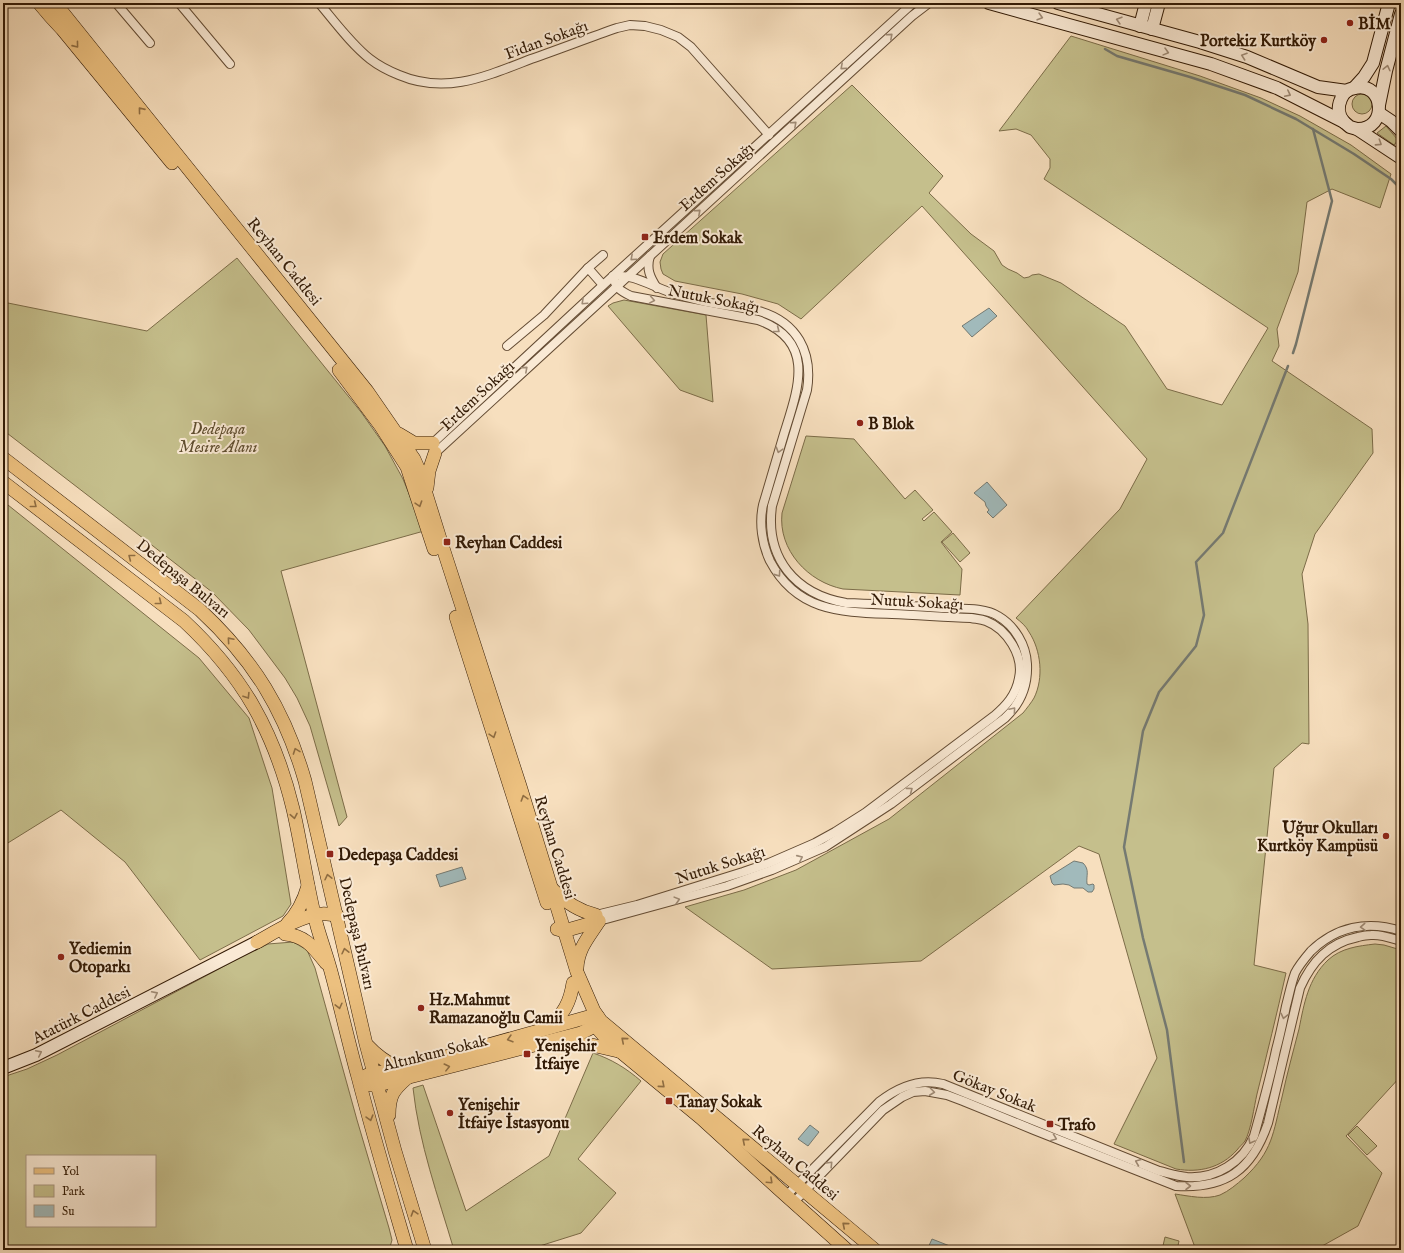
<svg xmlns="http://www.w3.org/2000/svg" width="1404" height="1253" viewBox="0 0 1404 1253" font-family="'IM FELL English',serif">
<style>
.green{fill:#c5bf8c;stroke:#7c6c48;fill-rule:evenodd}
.water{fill:#a1babb;stroke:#757a72}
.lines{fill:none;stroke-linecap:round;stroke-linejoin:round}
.stream{stroke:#757a72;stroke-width:2.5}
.street-casing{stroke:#634b33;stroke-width:10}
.secondary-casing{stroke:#321a05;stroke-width:14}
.primary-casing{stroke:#321a05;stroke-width:14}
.street{stroke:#faead5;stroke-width:8}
.secondary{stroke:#faead5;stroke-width:12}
.primary{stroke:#ecc07f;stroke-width:13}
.oneway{stroke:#a08c77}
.oneway2{stroke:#8f6d42}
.poi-dot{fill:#8f2418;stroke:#faead5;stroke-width:1.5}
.labels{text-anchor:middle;stroke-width:4;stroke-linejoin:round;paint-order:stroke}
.poi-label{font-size:16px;font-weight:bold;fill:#321a05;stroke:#faead5;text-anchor:start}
.street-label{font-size:16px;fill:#321a05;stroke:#faead5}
.park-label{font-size:16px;font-style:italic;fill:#5e4c2e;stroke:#faead5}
</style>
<rect width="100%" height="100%" fill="#f7dfbe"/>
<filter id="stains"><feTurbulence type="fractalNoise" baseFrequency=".005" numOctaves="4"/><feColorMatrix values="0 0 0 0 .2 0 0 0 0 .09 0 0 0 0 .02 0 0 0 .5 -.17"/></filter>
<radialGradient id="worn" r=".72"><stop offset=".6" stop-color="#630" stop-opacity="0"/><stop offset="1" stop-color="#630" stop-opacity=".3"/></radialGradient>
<g class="green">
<path d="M 1071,36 L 1200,76 L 1261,98 L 1300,116 L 1351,145 L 1391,174 L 1380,208 L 1332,189 L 1307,202 L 1298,272 L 1277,329 L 1279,346 L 1272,361 L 1372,429 L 1373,453 L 1315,534 L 1302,574 L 1308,624 L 1309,744 L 1302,743 L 1274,768 L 1254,965 L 1286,973 C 1277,1013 1267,1054 1257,1094 C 1254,1107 1251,1130 1245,1141 C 1243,1144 1239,1147 1237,1150 C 1221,1168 1199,1173 1176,1169 L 1114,1144 L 1157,1058 L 1099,854 L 1079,846 L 921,961 L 772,969 L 685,907 L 744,890 L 796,870 L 889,819 L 1023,713 C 1027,708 1031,703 1034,698 C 1044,678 1041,650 1029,632 C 1026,626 1021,622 1016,618 L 1120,509 L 1147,459 L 922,206 L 801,319 L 778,304 L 742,294 L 675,281 L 663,274 L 661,269 L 660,262 L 663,254 L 852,85 L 943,176 L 929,193 L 971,234 L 994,251 L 1002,265 L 1008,269 L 1017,273 L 1024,278 L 1029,277 L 1032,275 L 1039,274 L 1061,283 L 1125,326 L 1167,389 L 1222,405 L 1268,328 L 1044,179 L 1050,168 L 1050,159 L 1031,135 L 1016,129 L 999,131 Z"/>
<circle cx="1362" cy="104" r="10"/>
<polygon points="1386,126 1398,140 1394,145 1377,133"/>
<polygon points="237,258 361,412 385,446 403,479 424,531 281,571 347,817 339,826 310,726 297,698 285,678 249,630 212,592 112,514 3,430 3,302 147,331"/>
<polygon points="624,300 706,315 713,402 680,390 608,306 613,303"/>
<path d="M 806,436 L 854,439 L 905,499 L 915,490 L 933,510 L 922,519 L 924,521 L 934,512 L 952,532 L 941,542 L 962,569 L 960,595 L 843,589 C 808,582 778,550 782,513 Z"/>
<polygon points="3,501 199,658 249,718 272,788 291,904 283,916 200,960 125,862 61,810 3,846"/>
<polygon points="953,533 970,553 960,562 942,542"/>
<path d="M 293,942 L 307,950 L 315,968 L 357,1120 L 389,1228 L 392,1240 L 390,1247 L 391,1250 L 3,1250 L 3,1077 L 27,1069 L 57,1055 L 232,962 L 268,944 ZM 27,1156 L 155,1156 L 155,1226 L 27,1226 Z"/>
<path d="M 1375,944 L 1384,945 L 1401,950 L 1401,1076 L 1346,1136 L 1382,1173 L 1358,1226 L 1315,1250 L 1196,1250 L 1175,1194 C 1189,1196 1206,1200 1220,1195 C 1229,1191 1237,1184 1244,1178 C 1273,1151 1273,1133 1282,1097 C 1287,1074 1293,1052 1299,1029 C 1304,1004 1308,979 1328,960 C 1341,948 1358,946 1375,944 Z"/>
<path d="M 593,1053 C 611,1059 626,1068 641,1081 L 578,1159 L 616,1193 L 581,1233 L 527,1250 L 454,1250 C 438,1196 419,1144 413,1088 L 423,1085 L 466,1211 L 549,1156 Z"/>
<polygon points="1357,1126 1377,1146 1367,1155 1348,1135"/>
<polygon points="1165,1237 1179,1241 1177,1250 1162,1250"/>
</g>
<g class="water">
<polygon points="989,308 997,316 972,337 962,326"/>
<polygon points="987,482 1007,505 993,518 987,512 989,510 986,506 985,502 974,493"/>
<path d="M 1074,861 L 1083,863 C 1090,870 1086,875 1087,884 L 1089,885 L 1093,884 L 1094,885 L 1094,889 L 1092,892 L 1088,892 L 1083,888 L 1074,888 L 1069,885 L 1063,884 L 1054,885 L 1052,883 L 1050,876 Z"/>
<polygon points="462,867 466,879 440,887 436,875"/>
<polygon points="810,1125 819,1132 808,1146 798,1139"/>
<polygon points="932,1239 960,1250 927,1250"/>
</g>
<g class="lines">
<g class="stream">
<polyline points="1105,49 1117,56 1190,77 1245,95 1296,119 1354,154 1391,179 1401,189"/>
<polyline points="1293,353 1296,344 1332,201 1313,129"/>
<polyline points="1184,1162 1167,1030 1143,938 1124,847 1143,731 1159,692 1196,646 1204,615 1196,562 1223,533 1288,366"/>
</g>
<g class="street-casing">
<g id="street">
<polyline points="116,3 150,43"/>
<polyline points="179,3 230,64"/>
<path d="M 319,3 C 335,22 351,44 370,59 C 379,66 389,71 399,75 C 446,95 487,76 531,59 C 560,49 588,38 617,28 L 630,25 L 645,26 L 661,30 L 678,37 L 691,47 L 769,135"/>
<path d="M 650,256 C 646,269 650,277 657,288"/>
<polyline points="588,268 603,285"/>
<polyline points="507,346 544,315 588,268 603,255"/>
<polyline points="433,443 613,276 913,3"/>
<polyline points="435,453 912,16 929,3"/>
<path d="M 596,915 L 637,905 L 743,872 L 769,863 L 815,843 L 835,832 L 865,813 L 994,716 C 1006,706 1016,695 1019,678 C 1024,656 1007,629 986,621 C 981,619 976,619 971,618 C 944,617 918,615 892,614 C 841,612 797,612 770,561 C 762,544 759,523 763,505 C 770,481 777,458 784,434 C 798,389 817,341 758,320 L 631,296 C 620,291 615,287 613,276"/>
<path d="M 599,921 L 727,886 L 772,870 L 825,847 L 891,804 L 1005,718 C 1020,704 1028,685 1027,664 C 1026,645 1015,626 998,616 C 985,607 959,609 944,608 C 911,606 879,604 846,603 C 795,594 765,558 772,506 L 807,390 C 813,352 797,322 759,311 C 745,308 731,306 717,304 C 704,302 691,298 679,295 C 657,290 635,273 613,276"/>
<path d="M 786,1196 L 879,1102 C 898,1087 919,1078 943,1084 L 1159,1171 C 1168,1173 1177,1176 1187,1177 C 1216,1179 1243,1162 1254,1136 C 1262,1107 1270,1079 1276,1050 C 1280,1035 1283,1021 1286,1006 C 1289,995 1291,984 1295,973 C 1299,965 1305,958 1311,951 C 1336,927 1367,920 1401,931"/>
<path d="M 794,1202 L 883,1110 L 902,1097 L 913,1092 L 925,1091 L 947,1095 L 963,1101 L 1034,1130 L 1176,1186 C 1226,1189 1252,1170 1268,1123 L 1300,988 C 1312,961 1329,943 1358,937 C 1362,936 1367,935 1371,935 C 1381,934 1391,938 1401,941"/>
</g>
</g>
<g class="secondary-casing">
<g id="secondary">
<polyline points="989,3 1211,64 1277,88 1344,122 1350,127 1357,129 1401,158"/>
<polyline points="1058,3 1200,42 1247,57 1318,87 1347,91"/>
<polyline points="1140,26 1146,3"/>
<polyline points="1152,29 1159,3"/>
<polyline points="1354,88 1364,77 1373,63 1389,3"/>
<polyline points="1379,105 1386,71 1401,14"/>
<polyline points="1379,113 1391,121 1401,131"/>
<path d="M 1344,122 C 1338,115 1337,108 1341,99 C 1343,93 1348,89 1355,88 C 1384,81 1389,130 1357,129"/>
<polyline points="3,1068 36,1055 257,942"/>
</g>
</g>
<g class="primary-casing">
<g id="primary">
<polyline points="39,3 50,16 62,29 172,163"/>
<polyline points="55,3 367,391 414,459 418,468 442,545 520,786 577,972 594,1011 601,1021 875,1250"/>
<polyline points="339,370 380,425 407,467 434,549"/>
<polyline points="399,434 414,443 433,443"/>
<path d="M 3,458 L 200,610 C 254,660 285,711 305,781 L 366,1044 L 395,1151 L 425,1250"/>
<path d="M 3,482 L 184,621 C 243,676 274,731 293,809 C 302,848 307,887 317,926 C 321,940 326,954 330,968 C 340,1004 348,1041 358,1077 C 373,1135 390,1192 407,1250"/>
<polyline points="427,488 429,471 435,453"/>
<polyline points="456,617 547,903"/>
<path d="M 552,889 C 565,902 578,911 596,915"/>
<path d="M 287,924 C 298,913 304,900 308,886"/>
<polyline points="557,929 564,931 599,921"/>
<path d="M 285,934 C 306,936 313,947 326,963"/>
<path d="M 257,942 C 275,932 300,916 321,914 C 326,913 331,915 337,915"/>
<path d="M 577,968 C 578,948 589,937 599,921"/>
<polyline points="590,1020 604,1036 621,1052 701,1118 781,1191 847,1250"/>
<path d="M 549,1027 C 564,1013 570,1003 573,983"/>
<polyline points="561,1044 592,1045 618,1051"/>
<path d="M 368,1046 C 377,1056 386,1062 398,1068"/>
<polyline points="367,1075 424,1063 588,1017 598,1017"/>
<polyline points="370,1085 378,1085 581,1033 595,1026 597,1018"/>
<path d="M 389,1115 C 389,1096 393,1090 407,1078"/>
</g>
</g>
<use href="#street" class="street"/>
<use href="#secondary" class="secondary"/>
<use href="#primary" class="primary"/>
</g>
<defs><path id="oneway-chevron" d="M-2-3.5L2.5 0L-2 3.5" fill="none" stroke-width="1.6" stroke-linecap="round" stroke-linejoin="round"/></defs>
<g class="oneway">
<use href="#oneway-chevron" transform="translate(1040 17) rotate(16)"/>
<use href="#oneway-chevron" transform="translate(1119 20) rotate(-164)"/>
<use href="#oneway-chevron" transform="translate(890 36) rotate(-42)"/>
<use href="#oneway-chevron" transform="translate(1166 52) rotate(15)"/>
<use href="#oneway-chevron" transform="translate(1244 56) rotate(-161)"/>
<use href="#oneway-chevron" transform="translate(843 67) rotate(138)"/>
<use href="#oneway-chevron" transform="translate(1387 68) rotate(-77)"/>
<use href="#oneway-chevron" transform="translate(1288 94) rotate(27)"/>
<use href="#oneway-chevron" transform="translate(794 124) rotate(-42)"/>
<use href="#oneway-chevron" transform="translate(1379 143) rotate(33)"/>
<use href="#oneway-chevron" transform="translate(698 212) rotate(-42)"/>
<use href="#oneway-chevron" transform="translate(633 258) rotate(138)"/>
<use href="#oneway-chevron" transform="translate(652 300) rotate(10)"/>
<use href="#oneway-chevron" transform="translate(584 302) rotate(137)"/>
<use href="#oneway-chevron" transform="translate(777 330) rotate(38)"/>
<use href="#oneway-chevron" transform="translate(525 369) rotate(-42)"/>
<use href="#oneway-chevron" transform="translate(779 450) rotate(107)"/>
<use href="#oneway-chevron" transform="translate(778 574) rotate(55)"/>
<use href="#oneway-chevron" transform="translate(1013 710) rotate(-50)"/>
<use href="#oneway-chevron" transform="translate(910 790) rotate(-37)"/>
<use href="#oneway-chevron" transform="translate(800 858) rotate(-24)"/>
<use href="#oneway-chevron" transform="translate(677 900) rotate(-15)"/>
<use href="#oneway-chevron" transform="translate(1363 927) rotate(176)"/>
<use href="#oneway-chevron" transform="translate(155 994) rotate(-27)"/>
<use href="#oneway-chevron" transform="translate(1284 1016) rotate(103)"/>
<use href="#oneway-chevron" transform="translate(39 1053) rotate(-26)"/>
<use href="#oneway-chevron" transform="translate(932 1092) rotate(7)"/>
<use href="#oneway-chevron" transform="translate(1054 1138) rotate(21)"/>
<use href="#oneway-chevron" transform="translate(1251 1141) rotate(118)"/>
<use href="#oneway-chevron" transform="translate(1138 1162) rotate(-158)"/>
<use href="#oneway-chevron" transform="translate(830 1164) rotate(-46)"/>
<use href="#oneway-chevron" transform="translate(1188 1186)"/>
</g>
<g class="oneway2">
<use href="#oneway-chevron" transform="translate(76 45) rotate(51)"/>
<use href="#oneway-chevron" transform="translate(141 110) rotate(-129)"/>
<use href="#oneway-chevron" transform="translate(419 504) rotate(72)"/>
<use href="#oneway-chevron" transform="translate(34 505) rotate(38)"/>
<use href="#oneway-chevron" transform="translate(131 557) rotate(-142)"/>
<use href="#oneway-chevron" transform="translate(159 602) rotate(38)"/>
<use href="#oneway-chevron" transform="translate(230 640) rotate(-131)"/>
<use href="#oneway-chevron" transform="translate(247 696) rotate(58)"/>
<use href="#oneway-chevron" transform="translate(493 735) rotate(72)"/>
<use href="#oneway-chevron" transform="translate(296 751) rotate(-110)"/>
<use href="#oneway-chevron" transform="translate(524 798) rotate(-107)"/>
<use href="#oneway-chevron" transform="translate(294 816) rotate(79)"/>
<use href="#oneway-chevron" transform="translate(328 877) rotate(-103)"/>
<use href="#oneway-chevron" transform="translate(345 951) rotate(-103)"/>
<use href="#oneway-chevron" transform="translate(339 1006) rotate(76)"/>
<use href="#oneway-chevron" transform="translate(510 1039) rotate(164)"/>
<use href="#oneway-chevron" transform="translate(624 1040) rotate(-140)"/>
<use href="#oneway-chevron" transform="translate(447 1067) rotate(-14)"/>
<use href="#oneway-chevron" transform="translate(662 1085) rotate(40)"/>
<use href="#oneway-chevron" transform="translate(370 1118) rotate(74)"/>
<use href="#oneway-chevron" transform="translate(745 1141) rotate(-140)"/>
<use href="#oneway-chevron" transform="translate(770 1181) rotate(43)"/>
<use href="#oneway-chevron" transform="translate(414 1213) rotate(-107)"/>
<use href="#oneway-chevron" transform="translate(845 1225) rotate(-140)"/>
</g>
<g class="poi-dot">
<circle cx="1350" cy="23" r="4"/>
<circle cx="1324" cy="40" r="4"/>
<rect x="641" y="233" width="8" height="8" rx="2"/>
<circle cx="860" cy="423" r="4"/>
<rect x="443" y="538" width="8" height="8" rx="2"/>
<circle cx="1386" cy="836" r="4"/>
<rect x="326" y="850" width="8" height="8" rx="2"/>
<circle cx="61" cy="957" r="4"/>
<circle cx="421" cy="1008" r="4"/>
<rect x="523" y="1050" width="8" height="8" rx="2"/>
<rect x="665" y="1097" width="8" height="8" rx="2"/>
<circle cx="450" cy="1113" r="4"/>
<rect x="1046" y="1120" width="8" height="8" rx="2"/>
</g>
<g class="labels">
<g class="poi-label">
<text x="1358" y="29">BİM</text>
<text x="1316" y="46" text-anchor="end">Portekiz Kurtköy</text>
<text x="653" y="243">Erdem Sokak</text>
<text x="868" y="429">B Blok</text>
<text x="455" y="548">Reyhan Caddesi</text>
<text x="1378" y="833" text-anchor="end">Uğur Okulları<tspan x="1378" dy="18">Kurtköy Kampüsü</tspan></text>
<text x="338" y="860">Dedepaşa Caddesi</text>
<text x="69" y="954">Yediemin<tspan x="69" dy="18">Otoparkı</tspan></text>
<text x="429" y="1005">Hz.Mahmut<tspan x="429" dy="18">Ramazanoğlu Camii</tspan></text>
<text x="535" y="1051">Yenişehir<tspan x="535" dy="18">İtfaiye</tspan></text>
<text x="677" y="1107">Tanay Sokak</text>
<text x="458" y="1110">Yenişehir<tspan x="458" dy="18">İtfaiye İstasyonu</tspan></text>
<text x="1058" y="1130">Trafo</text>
</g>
<g class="street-label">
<text transform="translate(546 39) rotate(-20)" y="6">Fidan Sokağı</text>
<text transform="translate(716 176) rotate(-42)" y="6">Erdem Sokağı</text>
<text transform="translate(285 261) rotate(51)" y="6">Reyhan Caddesi</text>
<text transform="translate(714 298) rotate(11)" y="6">Nutuk Sokağı</text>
<text transform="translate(477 395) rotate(-43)" y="6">Erdem Sokağı</text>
<text transform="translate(184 578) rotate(39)" y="6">Dedepaşa Bulvarı</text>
<text transform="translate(917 601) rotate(3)" y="6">Nutuk Sokağı</text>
<text transform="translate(556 847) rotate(73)" y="6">Reyhan Caddesi</text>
<text transform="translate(720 864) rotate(-18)" y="6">Nutuk Sokağı</text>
<text transform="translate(358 933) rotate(77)" y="6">Dedepaşa Bulvarı</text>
<text transform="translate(81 1014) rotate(-27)" y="6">Atatürk Caddesi</text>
<text transform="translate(435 1052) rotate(-14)" y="6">Altınkum Sokak</text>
<text transform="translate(995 1090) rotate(22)" y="6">Gökay Sokak</text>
<text transform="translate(796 1162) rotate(40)" y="6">Reyhan Caddesi</text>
</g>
<g class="park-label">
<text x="218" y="434">Dedepaşa<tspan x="218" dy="18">Mesire Alanı</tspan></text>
</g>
</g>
<rect width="1404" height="1253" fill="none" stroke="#f7dfbe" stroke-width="16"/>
<rect x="4" y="4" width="1396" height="1245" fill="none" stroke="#321a05" stroke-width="2"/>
<rect x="8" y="8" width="1388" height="1237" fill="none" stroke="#321a05"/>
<rect x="26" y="1155" width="130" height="72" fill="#faead5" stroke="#aa9782"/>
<rect x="34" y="1168" width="20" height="6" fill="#ecc07f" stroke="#aa9782"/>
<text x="62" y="1175" font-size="12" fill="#321a05">Yol</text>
<rect x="34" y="1185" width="20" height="12" fill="#c5bf8c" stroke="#aa9782"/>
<text x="62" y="1195" font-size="12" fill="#321a05">Park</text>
<rect x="34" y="1205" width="20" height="12" fill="#a1babb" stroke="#aa9782"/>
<text x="62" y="1215" font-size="12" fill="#321a05">Su</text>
<rect width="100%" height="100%" filter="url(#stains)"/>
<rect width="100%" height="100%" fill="url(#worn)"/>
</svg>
